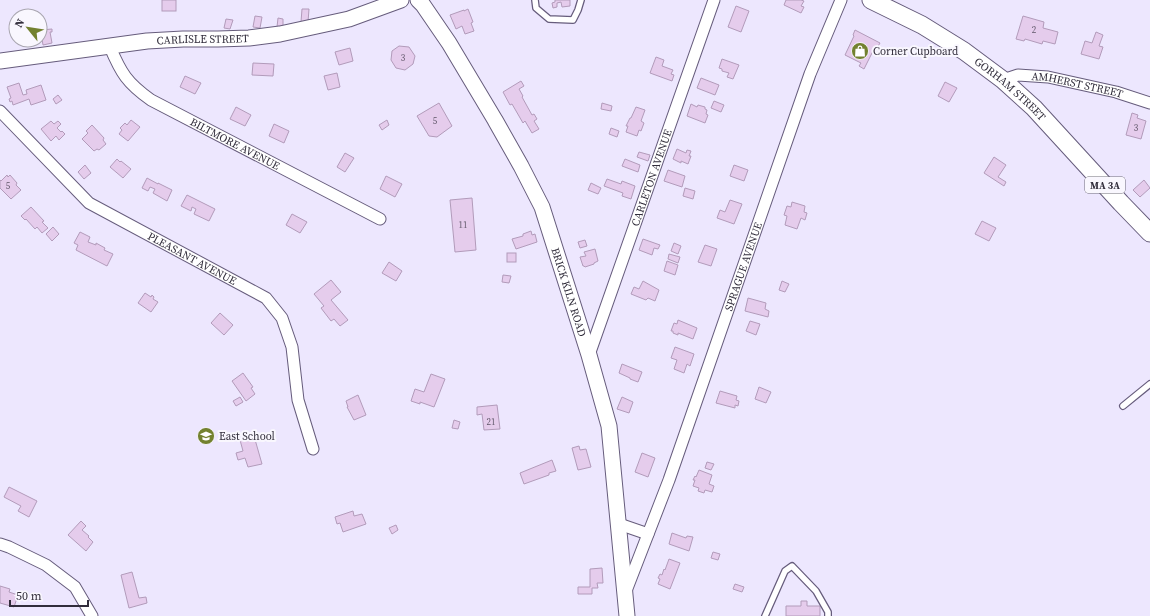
<svg xmlns="http://www.w3.org/2000/svg" width="1150" height="616" viewBox="0 0 1150 616" font-family="'Source Serif 4',serif">
<style>
.building{fill:#e5ccec;stroke:#b29bba}
.lines{fill:none;stroke-linecap:round;stroke-linejoin:round}
.lane-casing{stroke:#665c7c;stroke-width:8}
.street-casing{stroke:#665c7c;stroke-width:13}
.secondary-casing{stroke:#665c7c;stroke-width:17}
.primary-casing{stroke:#665c7c;stroke-width:19}
.lane{stroke:#fff;stroke-width:5.5}
.street{stroke:#fff;stroke-width:11}
.secondary{stroke:#fff;stroke-width:15}
.primary{stroke:#fff;stroke-width:17}
.labels{text-anchor:middle;stroke-width:4;stroke-linejoin:round;paint-order:stroke}
.number-label{font-size:9px;fill:#5e5567}
.shield{fill:#f9f7fe;stroke:#6d6a76;stroke-width:1}
.shield-label{font-size:10px;font-weight:bold;fill:#312d3b}
.street-label{font-size:11px;fill:#312d3b;stroke:#f9f7fe}
.poi-label{font-size:11px;fill:#312d3b;stroke:#f9f7fe;text-anchor:start}
</style>
<rect width="100%" height="100%" fill="#ede7fe"/>
<g class="building">
<rect x="162" y="0" width="14" height="11"/>
<polygon points="555,0 570,0 570,6 562,7 561,2 557,3 557,7 553,8 552,3 555,2"/>
<polygon points="786,0 801,0 804,1 801,6 804,7 801,13 784,5"/>
<polygon points="736,6 749,11 741,32 728,27"/>
<polygon points="302,9 309,9 308,22 301,22"/>
<polygon points="468,9 473,22 471,23 474,31 465,34 462,26 456,29 450,15 464,10 464,11"/>
<polygon points="255,16 262,17 260,28 253,27"/>
<polygon points="1023,16 1044,22 1043,28 1058,32 1055,44 1043,41 1042,44 1025,39 1024,41 1016,39"/>
<polygon points="278,18 283,19 283,27 277,27"/>
<polygon points="226,19 233,20 230,29 224,28"/>
<polygon points="52,29 52,32 50,32 52,43 43,45 42,39 40,39 40,34 42,33 41,30"/>
<polygon points="855,30 880,43 877,48 875,47 864,69 859,66 861,63 845,55 854,36 853,35"/>
<polygon points="1096,32 1103,35 1099,46 1103,47 1099,59 1081,54 1085,41 1092,43"/>
<polygon points="399,46 409,47 415,56 413,64 405,70 396,68 391,60 392,51"/>
<polygon points="350,48 353,61 339,65 335,52"/>
<polygon points="656,57 664,60 662,66 673,70 671,74 674,75 672,81 650,73"/>
<polygon points="722,59 739,65 733,79 727,77 729,73 722,71 722,69 719,68"/>
<polygon points="253,63 274,64 273,76 252,75"/>
<polygon points="337,73 340,87 328,90 324,76"/>
<polygon points="185,76 201,83 195,94 180,87"/>
<polygon points="701,78 719,85 715,95 697,88"/>
<polygon points="521,81 524,86 519,89 523,96 522,97 532,115 534,114 537,119 534,121 539,129 532,133 525,121 523,123 512,104 510,105 503,92"/>
<polygon points="945,82 957,88 949,102 938,96"/>
<polygon points="19,83 23,95 27,94 26,90 41,85 46,100 31,105 29,99 13,105 12,101 10,102 9,99 11,98 7,87"/>
<polygon points="58,95 62,100 56,104 53,99"/>
<polygon points="714,101 724,105 721,112 711,108"/>
<polygon points="439,103 452,126 437,137 429,136 417,116"/>
<polygon points="602,103 612,106 611,111 601,109"/>
<polygon points="691,104 697,107 698,105 705,107 705,109 707,110 706,114 708,115 705,123 687,116"/>
<polygon points="236,107 251,115 245,126 230,119"/>
<polygon points="636,107 645,110 641,121 644,123 641,131 639,130 637,136 626,132 628,126 626,126 630,118 631,118"/>
<polygon points="1132,113 1138,115 1137,118 1146,121 1141,139 1126,135"/>
<polygon points="131,120 140,127 128,141 119,134 122,130 120,128 125,123 127,125"/>
<polygon points="387,120 389,125 382,130 379,125"/>
<polygon points="51,121 54,124 58,121 61,124 57,128 61,132 62,131 65,134 59,140 56,136 51,141 41,129"/>
<polygon points="274,124 289,131 284,143 269,136"/>
<polygon points="92,125 104,138 103,140 106,144 99,150 97,149 94,151 82,139 88,133 86,131"/>
<polygon points="611,128 619,131 617,137 609,134"/>
<polygon points="677,149 686,153 687,150 691,151 689,156 691,156 688,164 681,161 681,163 673,159"/>
<polygon points="639,152 650,155 648,161 637,157"/>
<polygon points="345,153 354,158 345,172 337,167"/>
<polygon points="994,157 1006,165 998,177 1006,182 1004,186 984,173"/>
<polygon points="117,159 120,162 121,161 131,169 123,178 110,167"/>
<polygon points="625,159 640,165 638,172 622,166"/>
<polygon points="85,165 91,173 84,179 78,172"/>
<polygon points="734,165 748,170 744,181 730,176"/>
<polygon points="668,170 685,176 682,187 664,181"/>
<polygon points="7,175 8,177 10,175 17,183 16,185 21,190 11,199 0,188 0,180 1,181"/>
<polygon points="386,176 402,184 395,197 380,189"/>
<polygon points="147,178 158,184 158,183 172,190 167,201 153,193 155,189 150,187 148,191 142,188"/>
<polygon points="607,179 621,184 622,181 635,186 631,199 622,196 623,193 604,186"/>
<polygon points="1144,180 1150,188 1140,197 1133,190"/>
<polygon points="591,183 601,188 598,194 588,190"/>
<polygon points="685,188 695,191 693,199 683,196"/>
<polygon points="187,195 215,209 209,221 194,214 196,209 192,207 191,211 181,206"/>
<polygon points="472,198 476,250 455,252 450,200"/>
<polygon points="730,200 742,204 734,224 717,218 720,210 725,212"/>
<polygon points="792,202 805,206 804,212 807,213 805,220 801,218 797,229 785,225 787,216 784,215 787,206 791,207"/>
<polygon points="31,207 44,221 42,222 48,228 42,233 37,227 35,229 26,219 25,220 21,216"/>
<polygon points="292,214 307,222 300,233 286,225"/>
<polygon points="982,221 996,228 989,241 975,234"/>
<polygon points="53,227 59,234 52,241 46,234"/>
<polygon points="531,231 532,235 535,234 537,242 516,249 512,239 523,236 523,234"/>
<polygon points="80,232 90,237 88,242 96,245 96,243 105,248 104,250 113,254 107,266 76,250 78,245 74,243"/>
<polygon points="643,239 660,245 658,249 654,248 652,255 639,250"/>
<polygon points="585,240 587,246 580,248 578,242"/>
<polygon points="674,243 681,246 678,254 671,251"/>
<polygon points="705,245 717,249 711,266 698,262"/>
<polygon points="595,249 598,261 594,263 594,264 585,267 584,266 583,266 580,257 586,256 584,252"/>
<rect x="507" y="253" width="9" height="9"/>
<polygon points="669,254 680,257 678,263 668,259"/>
<polygon points="667,261 678,265 675,275 664,271"/>
<polygon points="389,262 402,271 396,281 382,273"/>
<polygon points="503,275 511,276 509,283 502,282"/>
<polygon points="331,280 341,292 331,300 348,320 340,326 334,319 331,321 321,308 324,306 314,294"/>
<polygon points="643,281 659,290 655,301 648,298 646,300 631,294 634,287 639,289"/>
<polygon points="782,281 789,284 785,292 779,290"/>
<polygon points="145,293 151,297 152,295 154,297 153,299 158,302 151,312 138,303"/>
<polygon points="748,298 766,303 765,309 769,311 768,317 745,311"/>
<polygon points="220,313 233,325 224,335 211,323"/>
<polygon points="678,320 697,328 693,339 678,333 678,335 673,333 673,331 671,331 674,323 677,324"/>
<polygon points="750,321 760,324 756,335 746,331"/>
<polygon points="675,347 694,354 690,366 687,364 684,373 674,369 677,360 671,358"/>
<polygon points="622,364 642,372 638,382 630,379 630,378 619,373"/>
<polygon points="243,373 253,387 251,388 255,394 246,401 232,381"/>
<polygon points="431,374 445,379 434,407 420,402 420,404 411,401 415,389 424,392"/>
<polygon points="759,387 771,392 766,403 755,399"/>
<polygon points="720,391 737,396 736,400 739,401 738,406 735,405 735,408 716,403"/>
<polygon points="358,395 366,415 354,420 347,407 348,407 346,401"/>
<polygon points="240,397 243,402 236,406 233,401"/>
<polygon points="622,397 633,402 629,413 617,409"/>
<polygon points="497,405 500,429 484,430 482,414 477,415 477,407"/>
<polygon points="454,420 460,422 458,429 452,428"/>
<polygon points="254,436 262,464 248,467 245,458 238,460 236,453 243,451 240,440"/>
<polygon points="579,446 580,450 586,449 591,467 578,470 572,448"/>
<polygon points="642,453 655,458 648,477 635,472"/>
<polygon points="552,460 556,471 549,473 549,475 524,484 520,473"/>
<polygon points="707,462 714,464 711,470 705,468"/>
<polygon points="699,470 712,475 709,484 714,486 712,492 705,490 704,493 698,491 699,488 693,486 695,480 693,480 695,476 696,477"/>
<polygon points="9,487 37,501 29,517 18,511 21,506 4,497"/>
<polygon points="353,511 354,516 362,514 366,524 343,532 340,523 337,524 335,517"/>
<polygon points="81,521 86,526 82,530 89,536 88,537 93,542 86,551 68,535"/>
<polygon points="396,525 398,530 392,534 389,528"/>
<polygon points="672,533 686,538 687,536 693,537 689,551 669,544"/>
<polygon points="713,552 720,554 718,560 711,558"/>
<polygon points="669,559 680,563 670,589 658,584 660,579 658,578 660,574 662,575 664,569 665,570"/>
<polygon points="602,568 603,583 597,583 598,588 592,588 592,594 578,594 578,587 590,587 590,569"/>
<polygon points="132,572 139,598 146,597 147,603 129,608 121,575"/>
<polygon points="735,584 744,587 742,592 733,589"/>
<polygon points="0,586 10,589 9,592 18,595 14,607 0,603"/>
<polygon points="801,601 807,601 807,606 820,606 820,616 786,616 786,606 801,606"/>
</g>
<g class="lines">
<g class="lane-casing">
<g id="lane">
<polyline points="535,0 536,8 549,19 573,20 578,10 581,0"/>
<polyline points="1123,406 1150,384"/>
<polyline points="765,616 785,571 792,566 816,591 828,612 828,616"/>
</g>
</g>
<g class="street-casing">
<g id="street">
<path id="s1" d="M 110,47 C 121,73 127,83 151,100 L 380,219"/>
<path id="s2" d="M 1003,80 L 1018,75 L 1048,77 L 1116,92 L 1150,103"/>
<path id="s3" d="M 0,111 L 89,203 L 266,298 L 282,318 L 292,347 L 298,400 L 313,449"/>
<path id="s4" d="M 589,355 L 714,0"/>
<polyline points="619,524 648,534"/>
<polyline points="0,544 9,547 46,565 75,587 92,616"/>
<path id="s5" d="M 626,591 L 669,480 L 810,74 L 841,0"/>
</g>
</g>
<g class="secondary-casing">
<g id="secondary">
<path id="s6" d="M 418,0 L 423,5 L 449,43 L 495,120 L 521,166 L 542,207 L 589,355 L 609,426 L 627,616"/>
<path id="s7" d="M 0,61 L 147,41 L 183,39 L 218,39 L 249,38 L 280,34 L 349,19 L 401,0"/>
</g>
</g>
<g class="primary-casing">
<g id="primary">
<path id="s8" d="M 871,0 L 922,25 L 964,51 L 1003,80 L 1034,108 L 1121,203 L 1150,233"/>
</g>
</g>
<use href="#lane" class="lane"/>
<use href="#street" class="street"/>
<use href="#secondary" class="secondary"/>
<use href="#primary" class="primary"/>
</g>
<defs>
<g id="shop-disc" transform="scale(0.9)"><circle r="9.5" fill="#73812f" stroke="#f9f7fe"/><path d="M-5-2.5h2.3a2.7 3.5 0 0 1 5.4 0H5L5.5 6h-11ZM-1.5-2.5h3a1.5 2.3 0 0 0-3 0Z" fill="#fff"/></g>
<g id="school-disc" transform="scale(0.9)"><circle r="9.5" fill="#73812f" stroke="#f9f7fe"/><path d="M0-5L7-2L0 1L-7-2ZM-4 1L0 2.5L4 1V4Q0 6-4 4Z" fill="#fff"/></g>
</defs>
<g fill-rule="evenodd">
<use href="#shop-disc" x="860" y="51"/>
<use href="#school-disc" x="206" y="436"/>
</g>
<g class="labels">
<g class="number-label">
<text x="1034" y="33">2</text>
<text x="403" y="61">3</text>
<text x="435" y="124">5</text>
<text x="1136" y="131">3</text>
<text x="8" y="189">5</text>
<text x="463" y="228">11</text>
<text x="491" y="425">21</text>
</g>
<rect class="shield" x="1085" y="177" width="40" height="16" rx="3"/>
<g class="shield-label">
<text x="1105" y="189">MA 3A</text>
</g>
<g class="street-label">
<text dy="4" stroke="none"><textPath href="#s7" startOffset="204">CARLISLE STREET</textPath></text>
<text dy="4" stroke="none"><textPath href="#s2" startOffset="76">AMHERST STREET</textPath></text>
<text dy="4" stroke="none"><textPath href="#s8" startOffset="166">GORHAM STREET</textPath></text>
<text dy="4" stroke="none"><textPath href="#s1" startOffset="163">BILTMORE AVENUE</textPath></text>
<text dy="4" stroke="none"><textPath href="#s4" startOffset="188">CARLETON AVENUE</textPath></text>
<text dy="4" stroke="none"><textPath href="#s3" startOffset="245">PLEASANT AVENUE</textPath></text>
<text dy="4" stroke="none"><textPath href="#s5" startOffset="345">SPRAGUE AVENUE</textPath></text>
<text dy="4" stroke="none"><textPath href="#s6" startOffset="331">BRICK KILN ROAD</textPath></text>
</g>
<g class="poi-label">
<text x="873" y="55">Corner Cupboard</text>
<text x="219" y="440">East School</text>
</g>
</g>
<g transform="translate(28 28) rotate(300)"><circle r="19" fill="#f9f7fe" stroke="#a9a6b0"/>
<path d="M0-3L7 15L0 10L-7 15Z" fill="#73812f"/>
<text y="-6" font-size="11" font-weight="bold" text-anchor="middle" fill="#312d3b">N</text>
</g>
<path d="M10 600v6h78v-6" fill="none" stroke="#312d3b" stroke-width="2"/>
<text x="16" y="600" font-size="12" fill="#312d3b" stroke="#f9f7fe" stroke-width="3" paint-order="stroke">50 m</text>
</svg>
